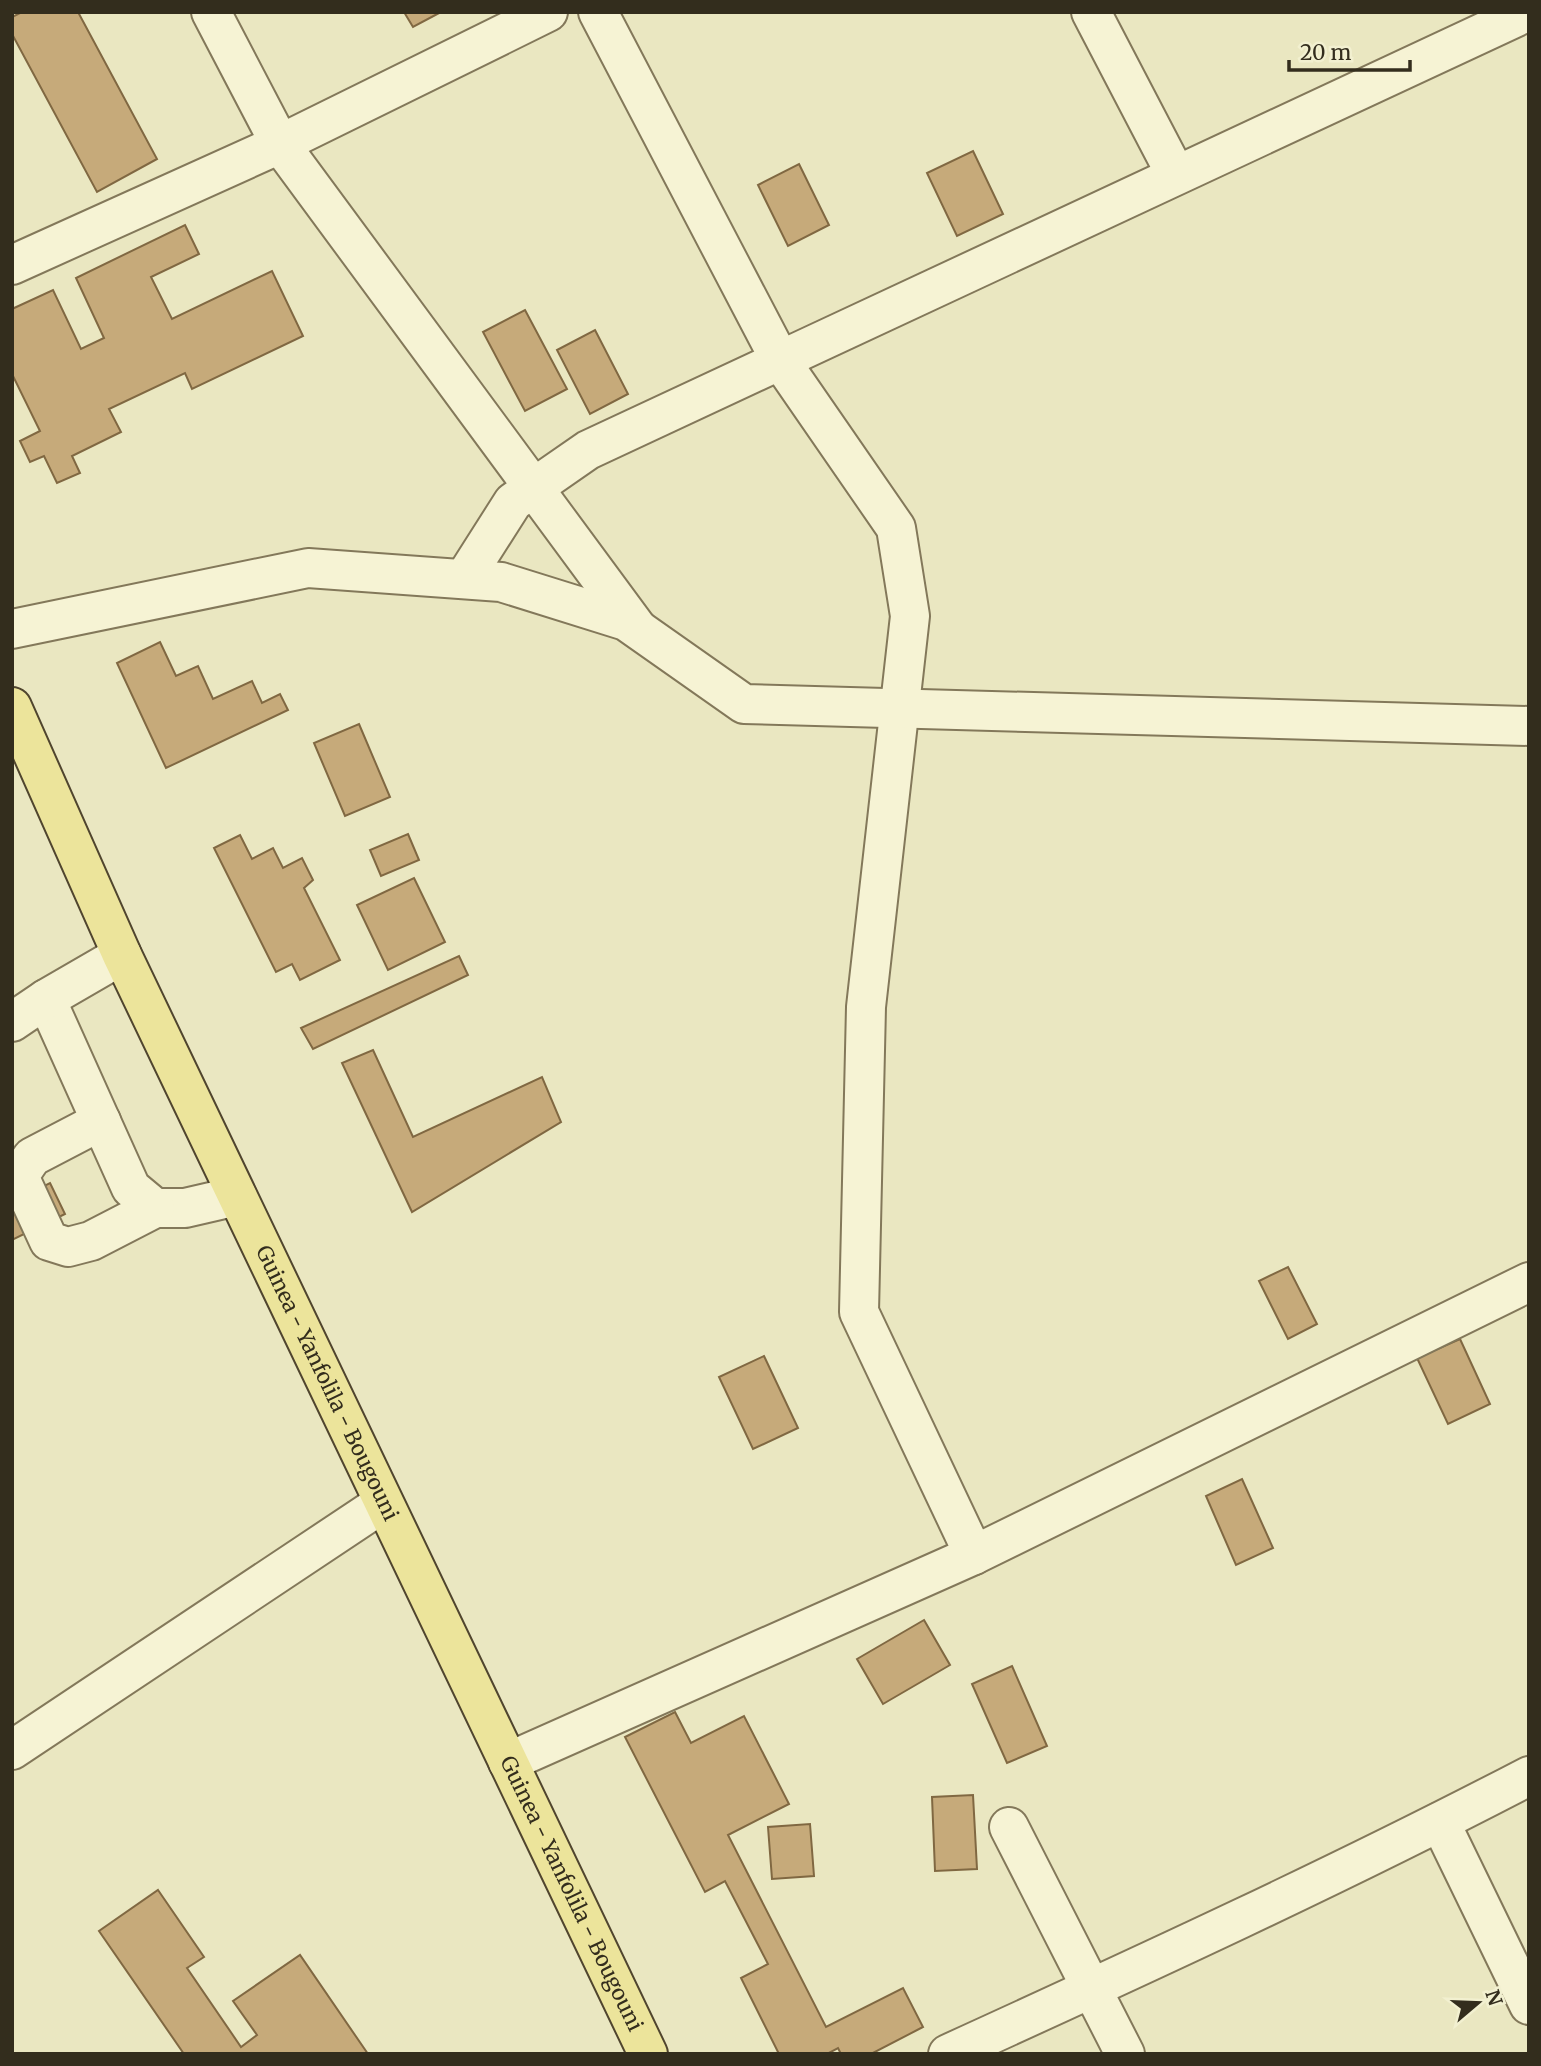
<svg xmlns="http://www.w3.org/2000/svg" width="1541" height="2066" viewBox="0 0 1541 2066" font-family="Merriweather,serif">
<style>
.building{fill:#c6aa7a;stroke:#806842;stroke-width:2}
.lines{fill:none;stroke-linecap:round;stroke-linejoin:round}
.minor-casing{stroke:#83785a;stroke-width:42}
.major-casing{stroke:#50452e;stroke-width:42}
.minor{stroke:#f6f3d4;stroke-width:38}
.major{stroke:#ece49b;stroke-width:38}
.labels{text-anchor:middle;stroke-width:5;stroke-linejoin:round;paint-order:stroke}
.street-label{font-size:21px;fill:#332d1d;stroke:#f2f0d0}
</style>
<rect width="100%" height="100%" fill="#eae7c1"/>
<g class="building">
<polygon points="22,12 78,12 157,159 97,192 12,34 12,17"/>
<polygon points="404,12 441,12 413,27"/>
<polygon points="973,151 1003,214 957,236 927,173"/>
<polygon points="799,164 829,225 788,246 758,185"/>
<polygon points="185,225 199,254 151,277 172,319 272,271 303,336 192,389 185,373 109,409 121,432 72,456 80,473 57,483 44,456 30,462 20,441 40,431 12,374 12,309 53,290 81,349 104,338 76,278"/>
<polygon points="525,310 567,389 525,411 483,332"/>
<polygon points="595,330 628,394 590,414 557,350"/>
<polygon points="160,642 176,676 198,666 213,699 252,681 262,703 280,694 288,710 166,768 117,663"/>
<polygon points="359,724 390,797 345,816 314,743"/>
<polygon points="408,834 419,860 381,876 370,850"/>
<polygon points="240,835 252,859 273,848 283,868 302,858 313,880 304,888 340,960 300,980 292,964 276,972 214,848"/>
<polygon points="414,878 445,942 388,970 357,905"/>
<polygon points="459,956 468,975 313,1049 301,1028"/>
<polygon points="373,1050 413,1137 542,1077 561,1122 412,1212 342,1063"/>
<polygon points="50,1183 65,1214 12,1240 12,1202"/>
<polygon points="1288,1267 1317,1324 1288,1339 1259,1281"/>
<polygon points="1460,1339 1490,1404 1448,1424 1417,1358"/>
<polygon points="764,1356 798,1428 753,1449 719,1377"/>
<polygon points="1242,1479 1273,1548 1236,1565 1206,1496"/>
<polygon points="924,1620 950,1665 883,1704 857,1659"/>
<polygon points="1012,1666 1047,1746 1007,1763 972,1684"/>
<polygon points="675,1712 691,1743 744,1716 789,1804 728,1835 826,2027 903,1988 923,2027 871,2054 841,2054 838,2048 827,2054 779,2054 741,1978 768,1964 725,1881 705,1892 625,1737"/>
<polygon points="973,1795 977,1869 935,1871 932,1797"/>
<polygon points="810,1824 814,1876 772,1879 768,1827"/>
<polygon points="158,1890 204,1957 187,1968 241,2047 257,2035 233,2001 300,1955 368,2054 184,2054 99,1931"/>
</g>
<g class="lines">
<g class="minor-casing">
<g id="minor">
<polyline points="211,12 280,144 637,628"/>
<polyline points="598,12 780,360 896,528 910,616 866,1007 859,1312 974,1555"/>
<polyline points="1091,12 1176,175"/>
<polyline points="12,265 280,144 548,12"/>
<polyline points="464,579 513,502 588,450 1527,12"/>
<polyline points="12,629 308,568 501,582 626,621 744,704 1529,726"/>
<polyline points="46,999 131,1188 155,1208 185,1208 237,1196"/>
<polyline points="12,1022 46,999 122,955"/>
<polyline points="101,1121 32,1157 19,1176 49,1241 68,1247 91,1241 155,1208"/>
<polyline points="12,1750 383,1503"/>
<polyline points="508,1762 974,1555 1529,1282"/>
<polyline points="1440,1822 1529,2005"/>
<polyline points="1009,1827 1125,2054"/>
<path d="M 948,2054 C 1143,1965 1339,1875 1529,1776"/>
</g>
</g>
<g class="major-casing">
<g id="major">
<path id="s1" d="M 12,707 L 122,955 L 648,2054"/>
</g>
</g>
<use href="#minor" class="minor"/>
<use href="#major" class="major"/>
</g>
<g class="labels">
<g class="street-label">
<text dy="7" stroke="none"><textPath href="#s1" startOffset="746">Guinea - Yanfolila - Bougouni</textPath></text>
<text dy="7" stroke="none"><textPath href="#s1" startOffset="1312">Guinea - Yanfolila - Bougouni</textPath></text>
</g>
</g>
<rect width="1541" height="2066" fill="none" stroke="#332d1d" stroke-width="28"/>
<g transform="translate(1478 2003) rotate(71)" stroke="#f2f0d0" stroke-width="5" paint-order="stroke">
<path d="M0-5L12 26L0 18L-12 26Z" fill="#332d1d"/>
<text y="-10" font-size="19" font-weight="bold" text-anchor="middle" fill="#332d1d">N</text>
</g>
<path d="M1289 60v10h121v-10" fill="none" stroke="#332d1d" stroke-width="3.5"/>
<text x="1300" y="60" font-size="21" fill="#332d1d" stroke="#f2f0d0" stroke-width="5" paint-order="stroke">20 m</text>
</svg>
